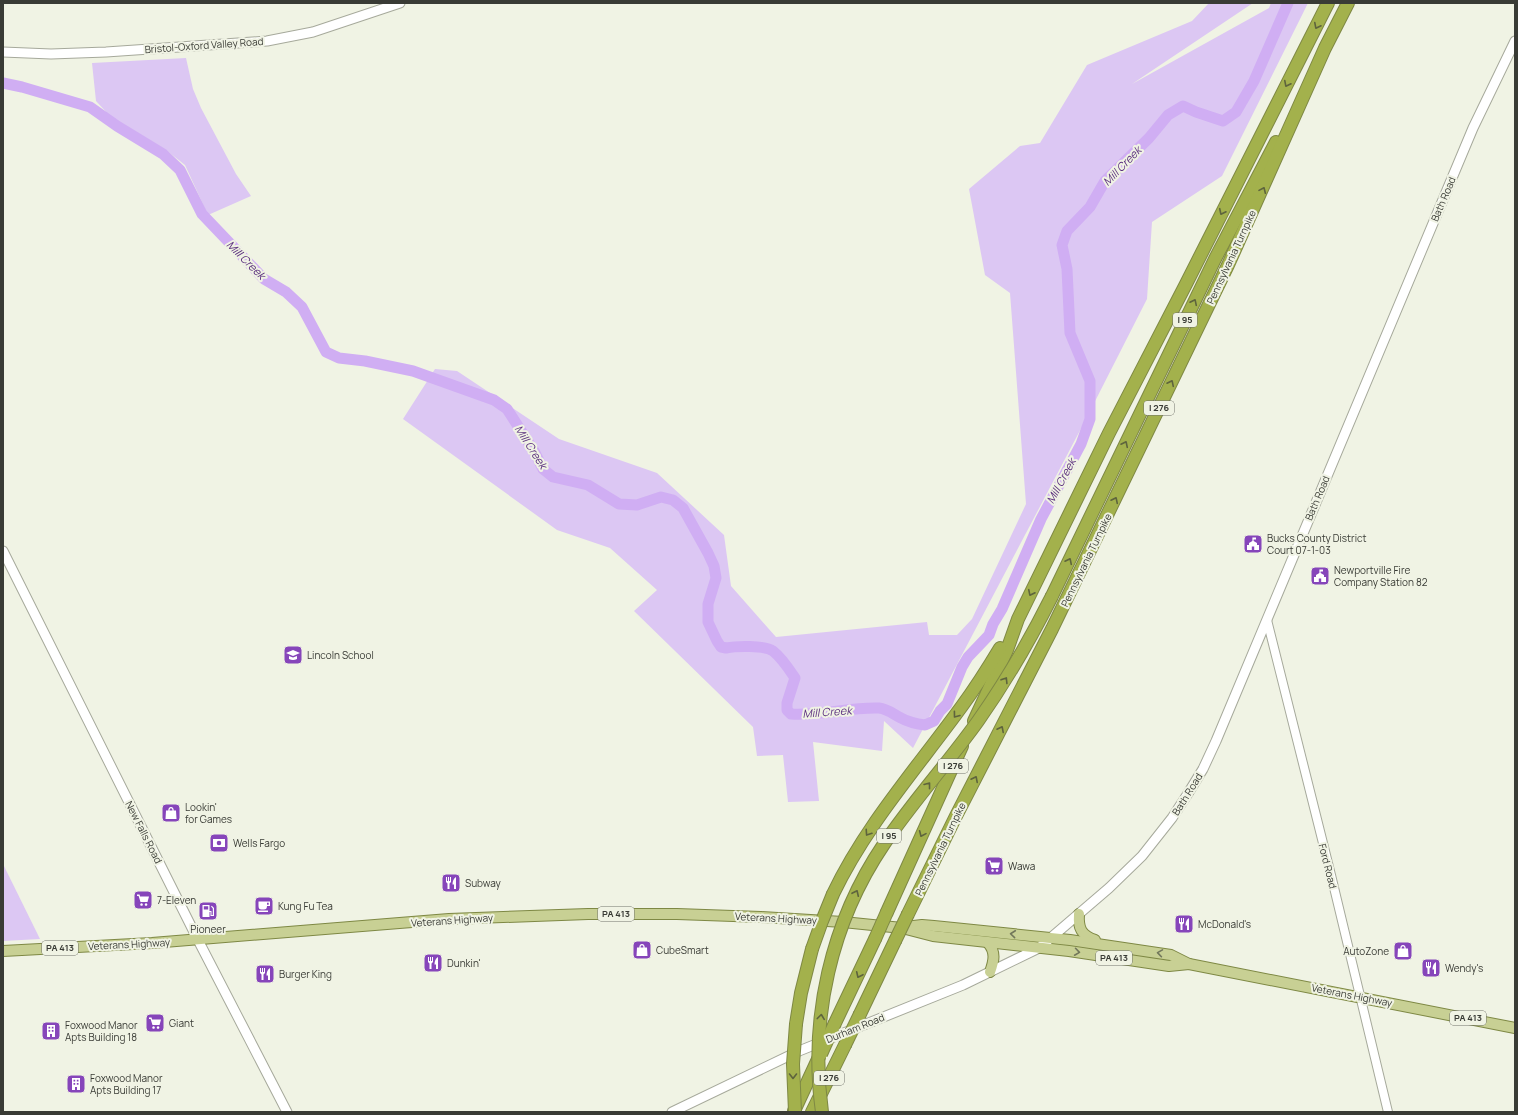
<svg xmlns="http://www.w3.org/2000/svg" width="1518" height="1115" viewBox="0 0 1518 1115" font-family="Manrope,sans-serif">
<style>
.green{fill:#dcc7f3}
.lines{fill:none;stroke-linecap:round;stroke-linejoin:round}
.river{stroke:#d0aef3;stroke-width:11}
.tertiary-casing{stroke:#a6a99b;stroke-width:10}
.secondary-casing{stroke:#a6a99b;stroke-width:11}
.primary-casing{stroke:#7e8844;stroke-width:12}
.motorway-casing{stroke:#7e8844;stroke-width:14}
.tertiary{stroke:#fff;stroke-width:8}
.secondary{stroke:#fff;stroke-width:9}
.primary{stroke:#c8d094;stroke-width:10}
.motorway{stroke:#a3b14c;stroke-width:12}
.motorway-bridge-casing{stroke:#7e8844;stroke-width:14;stroke-linecap:butt}
.motorway-bridge{stroke:#a3b14c;stroke-width:12}
.oneway{stroke:#5e643d}
.oneway2{stroke:#72775b}
.labels{text-anchor:middle;stroke-width:4;stroke-linejoin:round;paint-order:stroke}
.shield{fill:#f0f3e4;stroke:#70726a;stroke-width:1}
.shield-label{font-size:9px;font-weight:bold;fill:#393b35}
.street-label{font-size:10px;fill:#393b35;stroke:#f0f3e4}
.poi-label{font-size:10px;fill:#393b35;stroke:#f0f3e4;text-anchor:start}
.water-label{font-size:11px;font-style:italic;fill:#5a2e7e;stroke:#f0f3e4}
</style>
<rect width="100%" height="100%" fill="#f0f3e4"/>
<g class="green">
<polygon points="1209,3 1253,3 1132,84 1269,8 1271,3 1308,3 1222,176 1152,222 1147,299 1086,419 913,748 884,721 882,751 813,742 819,801 788,802 783,755 757,756 753,727 634,611 657,590 610,548 557,530 403,419 435,369 457,371 559,439 657,473 724,535 731,586 776,637 927,622 929,635 957,635 972,619 1026,504 1010,293 985,275 969,189 1020,146 1040,143 1087,65 1192,21"/>
<polygon points="186,58 193,89 201,108 236,174 251,196 208,215 185,165 166,150 110,116 96,101 92,63"/>
<polygon points="3,864 40,939 3,941"/>
</g>
<g class="lines">
<path class="river" d="M 3,83 L 22,87 L 90,107 L 117,126 L 163,154 L 180,170 L 202,214 L 264,279 L 286,292 L 302,307 L 326,352 L 339,358 L 365,361 L 413,371 L 494,400 L 507,409 L 534,451 L 543,469 L 553,477 L 588,485 L 619,504 L 637,505 L 661,497 L 673,500 L 683,508 L 708,553 L 714,566 L 716,578 L 708,604 L 708,622 L 717,641 L 721,647 L 726,648 C 736,646 764,645 773,651 C 782,658 789,669 795,678 L 787,703 L 787,710 L 791,714 C 821,716 849,707 879,708 C 888,709 893,714 901,718 C 908,722 917,724 925,725 L 934,721 L 940,711 L 947,704 L 962,667 L 968,657 L 989,635 L 993,624 L 1002,609 L 1041,519 L 1081,444 L 1090,419 L 1090,381 L 1070,333 L 1067,269 L 1062,245 L 1067,231 L 1090,207 L 1105,181 L 1149,138 L 1168,115 L 1183,106 L 1196,112 L 1223,121 L 1236,112 L 1254,81 L 1288,3"/>
<g class="tertiary-casing">
<polyline id="tertiary" points="1267,620 1331,875 1388,1112"/>
</g>
<g class="secondary-casing">
<g id="secondary">
<polyline points="3,52 51,54 106,52 267,41 313,32 400,3"/>
<polyline points="3,551 198,940 287,1112"/>
<polyline points="672,1112 799,1051 963,985 1039,948 1109,888 1142,856 1172,818 1187,795 1203,769 1216,741 1473,128 1515,41"/>
</g>
</g>
<g class="primary-casing">
<g id="primary">
<path d="M 1079,914 C 1078,928 1081,935 1095,940"/>
<polyline points="905,927 922,925 934,926 1070,940 1171,955 1189,964 1515,1028"/>
<path d="M 988,943 C 996,952 994,961 990,972"/>
<polyline points="3,951 152,943 449,919 588,914 677,914 761,917 843,922 902,928 933,936 1069,951 1169,966 1189,964"/>
</g>
</g>
<g class="motorway-casing">
<g id="motorway">
<polyline points="1052,596 1215,259 1276,142"/>
<polyline points="974,721 1007,650 1018,619 1109,433 1186,284 1328,3"/>
<path d="M 833,894 C 866,825 917,768 962,706 C 976,687 988,668 1000,648"/>
<polyline points="887,912 962,746"/>
<polyline points="908,914 956,816 1052,629 1228,265 1325,48 1348,3"/>
<polyline points="860,1014 895,941"/>
<polyline points="835,1023 875,939"/>
<polyline points="796,1024 801,993 812,949"/>
<polyline points="794,1111 819,1057"/>
<polyline points="812,1112 845,1045"/>
</g>
</g>
<use href="#tertiary" class="tertiary"/>
<use href="#secondary" class="secondary"/>
<use href="#primary" class="primary"/>
<use href="#motorway" class="motorway"/>
<g class="motorway-bridge-casing">
<g id="motorway-bridge">
<polyline points="875,939 887,912"/>
<polyline points="895,941 908,914"/>
<polyline points="812,949 822,921 833,894"/>
<polyline points="845,1045 860,1014"/>
<polyline points="821,1054 835,1023"/>
<polyline points="795,1112 793,1064 796,1024"/>
<path d="M 822,1112 C 809,1019 831,922 884,844 C 913,801 948,763 978,721 C 1006,681 1030,640 1052,596"/>
</g>
</g>
<use href="#motorway-bridge" class="motorway-bridge"/>
</g>
<defs><path id="oneway-chevron" d="M-2-3.5L2.5 0L-2 3.5" fill="none" stroke-width="1.6" stroke-linecap="round" stroke-linejoin="round"/></defs>
<g class="oneway">
<use href="#oneway-chevron" transform="translate(1317 26) rotate(117)"/>
<use href="#oneway-chevron" transform="translate(1287 84) rotate(117)"/>
<use href="#oneway-chevron" transform="translate(1263 190) rotate(-66)"/>
<use href="#oneway-chevron" transform="translate(1222 212) rotate(116)"/>
<use href="#oneway-chevron" transform="translate(1194 302) rotate(-64)"/>
<use href="#oneway-chevron" transform="translate(1171 383) rotate(-64)"/>
<use href="#oneway-chevron" transform="translate(1125 444) rotate(-64)"/>
<use href="#oneway-chevron" transform="translate(1115 500) rotate(-64)"/>
<use href="#oneway-chevron" transform="translate(1069 561) rotate(-64)"/>
<use href="#oneway-chevron" transform="translate(1031 593) rotate(116)"/>
<use href="#oneway-chevron" transform="translate(1005 680) rotate(-58)"/>
<use href="#oneway-chevron" transform="translate(956 715) rotate(127)"/>
<use href="#oneway-chevron" transform="translate(1001 729) rotate(-63)"/>
<use href="#oneway-chevron" transform="translate(975 779) rotate(-63)"/>
<use href="#oneway-chevron" transform="translate(928 785) rotate(-52)"/>
<use href="#oneway-chevron" transform="translate(868 833) rotate(124)"/>
<use href="#oneway-chevron" transform="translate(922 834) rotate(114)"/>
<use href="#oneway-chevron" transform="translate(856 893) rotate(-65)"/>
<use href="#oneway-chevron" transform="translate(859 975) rotate(115)"/>
<use href="#oneway-chevron" transform="translate(821 1017) rotate(-83)"/>
<use href="#oneway-chevron" transform="translate(793 1076) rotate(90)"/>
</g>
<g class="oneway2">
<use href="#oneway-chevron" transform="translate(1013 934) rotate(-174)"/>
<use href="#oneway-chevron" transform="translate(1077 952) rotate(8)"/>
<use href="#oneway-chevron" transform="translate(1160 953) rotate(-171)"/>
</g>
<defs>
<g id="civic-square" transform="scale(1)"><rect x="-9" y="-9" width="18" height="18" rx="4" fill="#8645ba" stroke="#f0f3e4"/><path d="M-.6-6.5H3V-4.5H.6V-3L4-1V1h2V6H-6V1h2V-1L-.6-3ZM-1.2 2.5V6h2.4V2.5Z" fill="#fff"/></g>
<g id="school-square" transform="scale(1)"><rect x="-9" y="-9" width="18" height="18" rx="4" fill="#8645ba" stroke="#f0f3e4"/><path d="M0-5L7-2L0 1L-7-2ZM-4 1L0 2.5L4 1V4Q0 6-4 4Z" fill="#fff"/></g>
<g id="shop-square" transform="scale(1)"><rect x="-9" y="-9" width="18" height="18" rx="4" fill="#8645ba" stroke="#f0f3e4"/><path d="M-5-2.5h2.3a2.7 3.5 0 0 1 5.4 0H5L5.5 6h-11ZM-1.5-2.5h3a1.5 2.3 0 0 0-3 0Z" fill="#fff"/></g>
<g id="bank-square" transform="scale(1)"><rect x="-9" y="-9" width="18" height="18" rx="4" fill="#8645ba" stroke="#f0f3e4"/><path d="M-6-4H6V4H-6ZM0-2.3a2.3 2.3 0 1 0 0 4.6a2.3 2.3 0 1 0 0-4.6Z" fill="#fff"/></g>
<g id="supermarket-square" transform="scale(1)"><rect x="-9" y="-9" width="18" height="18" rx="4" fill="#8645ba" stroke="#f0f3e4"/><path d="M-6-5.5h2.5l.6 2H6L4.5 2H-2.5L-4.4-4H-6ZM-1.5 3.2a1.3 1.3 0 1 0 .1 0ZM3 3.2a1.3 1.3 0 1 0 .1 0Z" fill="#fff"/></g>
<g id="restaurant-square" transform="scale(1)"><rect x="-9" y="-9" width="18" height="18" rx="4" fill="#8645ba" stroke="#f0f3e4"/><path d="M-5-6h1v4h1v-4h1v4h1v-4h1v5L-1.5 .5V6h-2V.5L-5-1ZM5-6V6H3V1.5H1.5Q1.5-4 5-6Z" fill="#fff"/></g>
<g id="cafe-square" transform="scale(1)"><rect x="-9" y="-9" width="18" height="18" rx="4" fill="#8645ba" stroke="#f0f3e4"/><path d="M-5.5-4.5H6V0H3Q3 3.5 0 3.5H-2.5Q-5.5 3.5-5.5 0ZM3-3.2v2h1.7v-2ZM-6 4.5H4V6H-6Z" fill="#fff"/></g>
<g id="fuel-square" transform="scale(1)"><rect x="-9" y="-9" width="18" height="18" rx="4" fill="#8645ba" stroke="#f0f3e4"/><path d="M-5.5-6h7V0h2V4h1.3V-2.5L3-4.5l.8-.8L6-3V5H2.5V1h-1V6h-7ZM-4.2-4.7v3.2H.2V-4.7Z" fill="#fff"/></g>
<g id="building-square" transform="scale(1)"><rect x="-9" y="-9" width="18" height="18" rx="4" fill="#8645ba" stroke="#f0f3e4"/><path d="M-4-6H4V6H1V3H-1V6H-4ZM-2.5-4.3h1.7v1.8h-1.7ZM.8-4.3h1.7v1.8H.8ZM-2.5-1h1.7V.8h-1.7ZM.8-1h1.7V.8H.8Z" fill="#fff"/></g>
</defs>
<g fill-rule="evenodd">
<use href="#civic-square" x="1253" y="544"/>
<use href="#civic-square" x="1320" y="576"/>
<use href="#school-square" x="293" y="655"/>
<use href="#shop-square" x="171" y="813"/>
<use href="#bank-square" x="219" y="843"/>
<use href="#supermarket-square" x="994" y="866"/>
<use href="#restaurant-square" x="451" y="883"/>
<use href="#supermarket-square" x="143" y="900"/>
<use href="#cafe-square" x="264" y="906"/>
<use href="#fuel-square" x="208" y="911"/>
<use href="#restaurant-square" x="1184" y="924"/>
<use href="#shop-square" x="642" y="950"/>
<use href="#shop-square" x="1403" y="951"/>
<use href="#restaurant-square" x="433" y="963"/>
<use href="#restaurant-square" x="1431" y="968"/>
<use href="#restaurant-square" x="265" y="974"/>
<use href="#supermarket-square" x="155" y="1023"/>
<use href="#building-square" x="51" y="1031"/>
<use href="#building-square" x="76" y="1084"/>
</g>
<g class="labels">
<g class="shield">
<rect x="1173" y="313" width="24" height="14" rx="3"/>
<rect x="1144" y="401" width="30" height="14" rx="3"/>
<rect x="938" y="759" width="30" height="14" rx="3"/>
<rect x="877" y="829" width="24" height="14" rx="3"/>
<rect x="598" y="907" width="36" height="14" rx="3"/>
<rect x="42" y="941" width="36" height="14" rx="3"/>
<rect x="1096" y="951" width="36" height="14" rx="3"/>
<rect x="1450" y="1011" width="36" height="14" rx="3"/>
<rect x="814" y="1071" width="30" height="14" rx="3"/>
</g>
<g class="shield-label">
<text x="1185" y="323">I 95</text>
<text x="1159" y="411">I 276</text>
<text x="953" y="769">I 276</text>
<text x="889" y="839">I 95</text>
<text x="616" y="917">PA 413</text>
<text x="60" y="951">PA 413</text>
<text x="1114" y="961">PA 413</text>
<text x="1468" y="1021">PA 413</text>
<text x="829" y="1081">I 276</text>
</g>
<g class="street-label">
<text transform="translate(204 45) rotate(-4)" y="4">Bristol-Oxford Valley Road</text>
<text transform="translate(1443 199) rotate(-67)" y="4">Bath Road</text>
<text transform="translate(1231 257) rotate(-65)" y="4">Pennsylvania Turnpike</text>
<text transform="translate(1317 498) rotate(-67)" y="4">Bath Road</text>
<text transform="translate(1086 560) rotate(-64)" y="4">Pennsylvania Turnpike</text>
<text transform="translate(1187 794) rotate(-58)" y="4">Bath Road</text>
<text transform="translate(144 832) rotate(63)" y="4">New Falls Road</text>
<text transform="translate(940 849) rotate(-64)" y="4">Pennsylvania Turnpike</text>
<text transform="translate(1328 866) rotate(76)" y="4">Ford Road</text>
<text transform="translate(776 918) rotate(3)" y="4">Veterans Highway</text>
<text transform="translate(452 920) rotate(-4)" y="4">Veterans Highway</text>
<text transform="translate(129 944) rotate(-3)" y="4">Veterans Highway</text>
<text transform="translate(1352 995) rotate(11)" y="4">Veterans Highway</text>
<text transform="translate(855 1028) rotate(-22)" y="4">Durham Road</text>
</g>
<g class="poi-label">
<text x="1267" y="542">Bucks County District<tspan x="1267" dy="12">Court 07-1-03</tspan></text>
<text x="1334" y="574">Newportville Fire<tspan x="1334" dy="12">Company Station 82</tspan></text>
<text x="307" y="659">Lincoln School</text>
<text x="185" y="811">Lookin'<tspan x="185" dy="12">for Games</tspan></text>
<text x="233" y="847">Wells Fargo</text>
<text x="1008" y="870">Wawa</text>
<text x="465" y="887">Subway</text>
<text x="157" y="904">7-Eleven</text>
<text x="278" y="910">Kung Fu Tea</text>
<text x="1198" y="928">McDonald's</text>
<text x="208" y="933" text-anchor="middle">Pioneer</text>
<text x="656" y="954">CubeSmart</text>
<text x="1389" y="955" text-anchor="end">AutoZone</text>
<text x="447" y="967">Dunkin'</text>
<text x="1445" y="972">Wendy's</text>
<text x="279" y="978">Burger King</text>
<text x="169" y="1027">Giant</text>
<text x="65" y="1029">Foxwood Manor<tspan x="65" dy="12">Apts Building 18</tspan></text>
<text x="90" y="1082">Foxwood Manor<tspan x="90" dy="12">Apts Building 17</tspan></text>
</g>
<g class="water-label">
<text transform="translate(1122 166) rotate(-46)" y="4">Mill Creek</text>
<text transform="translate(246 260) rotate(45)" y="4">Mill Creek</text>
<text transform="translate(531 447) rotate(57)" y="4">Mill Creek</text>
<text transform="translate(1061 481) rotate(-62)" y="4">Mill Creek</text>
<text transform="translate(827 712) rotate(-4)" y="4">Mill Creek</text>
</g>
</g>
<rect width="1518" height="1115" fill="none" stroke="#393b35" stroke-width="8"/>
</svg>
